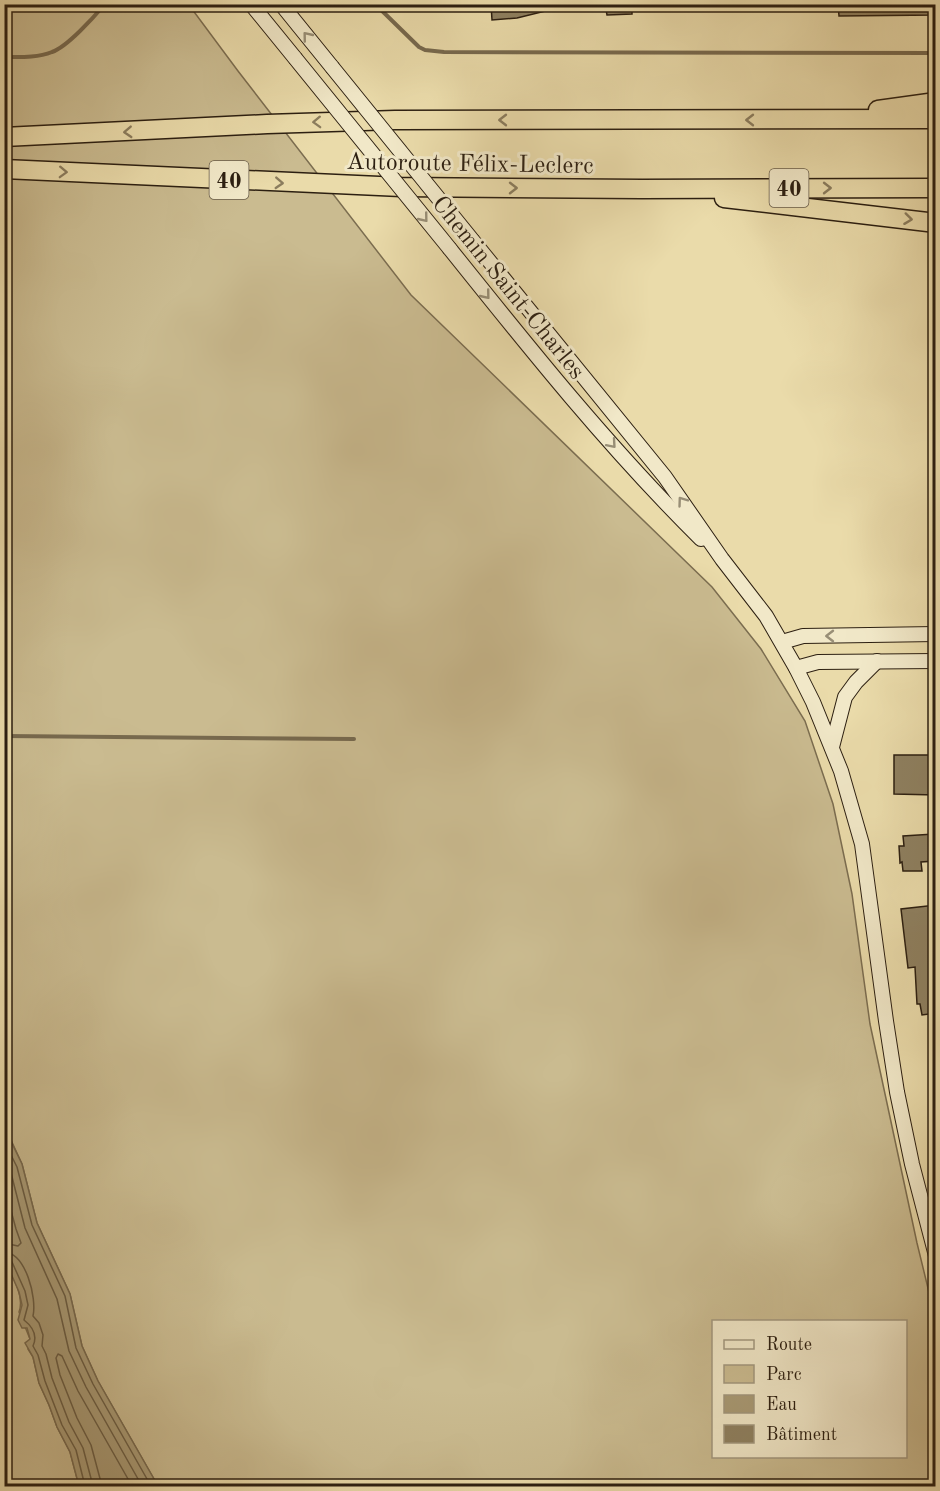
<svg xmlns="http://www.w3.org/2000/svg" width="940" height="1491" viewBox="0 0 940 1491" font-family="'Old Standard TT',serif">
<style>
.green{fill:#cabb90;stroke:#7b6d50;stroke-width:1.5;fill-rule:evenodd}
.water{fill:#a99b76;stroke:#77694e;stroke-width:1.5}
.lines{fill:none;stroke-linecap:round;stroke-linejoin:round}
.shore{stroke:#6a5d44;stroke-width:1.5}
.stream{stroke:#77694e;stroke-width:4}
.building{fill:#8f8161;stroke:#2c1f11;stroke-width:1.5}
.secondary-casing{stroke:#2c1f11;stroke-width:16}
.highway-casing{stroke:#2c1f11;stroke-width:21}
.secondary{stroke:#f1e8c8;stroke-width:14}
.highway{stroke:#eadbaa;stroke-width:18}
.secondary-bridge-casing{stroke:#2c1f11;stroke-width:16;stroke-linecap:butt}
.secondary-bridge{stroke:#f1e8c8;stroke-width:14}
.oneway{stroke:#988e76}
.oneway2{stroke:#8b7d5e}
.labels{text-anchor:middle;stroke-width:6;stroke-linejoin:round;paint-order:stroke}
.shield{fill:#f1e8c8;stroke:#675b48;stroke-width:1.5}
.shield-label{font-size:22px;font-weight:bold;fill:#2c1f11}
.street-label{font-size:24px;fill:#2c1f11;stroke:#f1e8c8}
</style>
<rect width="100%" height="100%" fill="#eadbaa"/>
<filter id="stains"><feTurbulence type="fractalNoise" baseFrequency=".00333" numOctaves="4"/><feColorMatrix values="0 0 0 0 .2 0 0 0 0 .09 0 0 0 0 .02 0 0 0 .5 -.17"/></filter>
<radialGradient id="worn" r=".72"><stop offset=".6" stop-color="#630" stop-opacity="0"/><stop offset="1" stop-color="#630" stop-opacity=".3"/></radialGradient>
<g class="green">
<path d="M 5,5 L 189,5 L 238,71 L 411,295 L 712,587 L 761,649 L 805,721 L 833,804 L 852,894 L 870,1024 L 917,1243 L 935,1317 L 935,1486 L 158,1486 L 98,1381 L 82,1346 L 70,1294 L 37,1223 L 22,1164 L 5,1127 ZM 714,1322 L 906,1322 L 906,1456 L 714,1456 Z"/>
<path d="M 4,1260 C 12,1275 25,1296 19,1312 L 30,1339 L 28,1349 L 33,1357 L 39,1383 L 49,1405 L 57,1427 L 70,1452 L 79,1486 L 5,1486 Z"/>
</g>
<polygon class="water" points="4,1127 22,1164 37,1223 70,1294 82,1346 98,1381 158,1486 79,1486 70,1452 57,1427 49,1405 39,1383 33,1357 25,1343 30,1339 27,1328 22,1328 18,1320 22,1305 19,1292 5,1260"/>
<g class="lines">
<g class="shore">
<polyline points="4,1141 17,1167 32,1225 65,1296 76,1348 93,1384 151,1486"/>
<polyline points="4,1158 10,1169 25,1228 57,1299 69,1351 86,1387 142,1486"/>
<polyline points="4,1185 16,1229 21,1243 18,1246 4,1243"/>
<path d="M 4,1252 C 26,1253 37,1298 33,1316 L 39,1323 L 43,1335 L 42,1346 L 46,1354 L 52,1378 L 69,1422 L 83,1448 L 93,1486"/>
<path d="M 4,1259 L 12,1262 L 25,1291 L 28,1305 L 24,1320 C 33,1327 38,1335 33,1346 L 38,1355 L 45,1381 L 62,1425 L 76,1450 L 85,1486"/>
<polyline points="102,1486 91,1445 77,1418 60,1375 56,1358 58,1354 62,1356 78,1391 132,1486"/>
</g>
<g class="stream">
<polyline points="375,4 419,47 425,50 444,52 936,53"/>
<path d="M 4,57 C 20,57 37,58 52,52 C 67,47 94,17 105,4"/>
<polyline points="4,736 354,739"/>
</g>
</g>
<g class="building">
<polygon points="491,4 558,4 558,8 517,18 492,20"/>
<polygon points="605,4 632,4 632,14 607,15"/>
<polygon points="838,4 936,4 936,15 839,16"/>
<polygon points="894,755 936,755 936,795 894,794"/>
<polygon points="934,834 935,861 921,862 922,871 903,871 902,862 900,863 899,846 904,846 903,836"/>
<polygon points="936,905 936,1013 922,1015 920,1004 917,1004 915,967 908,968 901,909"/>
</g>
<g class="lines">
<g class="secondary-casing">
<g id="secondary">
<polyline points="251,4 295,58"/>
<polyline points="281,4 332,67"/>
<polyline points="473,241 665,477 722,559 766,616 796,668 813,702 841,771 862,844 886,1021 897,1092 912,1164 936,1256"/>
<path d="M 450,249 C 530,349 610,449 701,539"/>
<polyline points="782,642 803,636 936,634"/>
<polyline points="796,668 818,662 936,661"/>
<polyline points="832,747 845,697 856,682 877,661"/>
</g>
</g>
<g class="highway-casing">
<g id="highway">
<polyline points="878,110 936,102"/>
<polyline points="4,137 267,124 395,120 936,119"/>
<polyline points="4,169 401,187 642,189 936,188"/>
<polyline points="724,198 936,223"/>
</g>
</g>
<use href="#secondary" class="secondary"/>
<use href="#highway" class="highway"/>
<g class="secondary-bridge-casing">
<g id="secondary-bridge">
<polyline points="295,58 450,249"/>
<polyline points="332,67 473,241"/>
</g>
</g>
<use href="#secondary-bridge" class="secondary-bridge"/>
</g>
<defs><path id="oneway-chevron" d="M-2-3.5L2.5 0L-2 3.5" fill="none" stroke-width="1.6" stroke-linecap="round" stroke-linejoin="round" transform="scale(1.5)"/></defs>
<g class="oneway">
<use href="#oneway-chevron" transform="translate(307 36) rotate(-129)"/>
<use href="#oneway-chevron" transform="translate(424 218) rotate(51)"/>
<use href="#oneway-chevron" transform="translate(486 295) rotate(51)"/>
<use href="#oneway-chevron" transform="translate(612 444) rotate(49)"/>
<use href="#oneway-chevron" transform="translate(682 501) rotate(-126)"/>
<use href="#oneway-chevron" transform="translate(830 636) rotate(180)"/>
</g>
<g class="oneway2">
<use href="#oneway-chevron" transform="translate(503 120) rotate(180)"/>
<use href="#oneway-chevron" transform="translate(750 120) rotate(180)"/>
<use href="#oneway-chevron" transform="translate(317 122) rotate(178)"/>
<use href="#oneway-chevron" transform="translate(128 132) rotate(177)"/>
<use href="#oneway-chevron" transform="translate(63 172) rotate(2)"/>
<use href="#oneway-chevron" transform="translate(279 183) rotate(3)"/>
<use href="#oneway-chevron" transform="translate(513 188)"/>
<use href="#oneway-chevron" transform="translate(827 188)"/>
<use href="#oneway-chevron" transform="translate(908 219) rotate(7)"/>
</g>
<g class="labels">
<g class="shield">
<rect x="209.5" y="161" width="39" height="38" rx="4.5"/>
<rect x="769.5" y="169" width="39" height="38" rx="4.5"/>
</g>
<g class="shield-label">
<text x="229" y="188">40</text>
<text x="789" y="196">40</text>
</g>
<g class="street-label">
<text transform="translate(470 163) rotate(1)" y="8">Autoroute Félix-Leclerc</text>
<text transform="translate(509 287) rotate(51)" y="8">Chemin Saint-Charles</text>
</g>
</g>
<rect width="940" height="1491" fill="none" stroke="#eadbaa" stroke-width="24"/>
<rect x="6" y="6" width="928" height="1479" fill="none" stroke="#2c1f11" stroke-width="3"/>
<rect x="12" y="12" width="916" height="1467" fill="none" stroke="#2c1f11" stroke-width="1.5"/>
<rect x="712" y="1320" width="195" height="138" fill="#f1e8c8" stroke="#a2987f" stroke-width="1.5"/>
<rect x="724" y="1340" width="30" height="9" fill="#f1e8c8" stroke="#a2987f" stroke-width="1.5"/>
<text x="766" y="1350" font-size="18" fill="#2c1f11">Route</text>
<rect x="724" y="1365" width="30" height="18" fill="#cabb90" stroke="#a2987f" stroke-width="1.5"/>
<text x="766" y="1380" font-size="18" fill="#2c1f11">Parc</text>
<rect x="724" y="1395" width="30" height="18" fill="#a99b76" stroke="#a2987f" stroke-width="1.5"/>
<text x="766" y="1410" font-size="18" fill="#2c1f11">Eau</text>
<rect x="724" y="1425" width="30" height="18" fill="#8f8161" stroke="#a2987f" stroke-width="1.5"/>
<text x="766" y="1440" font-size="18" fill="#2c1f11">Bâtiment</text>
<rect width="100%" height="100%" filter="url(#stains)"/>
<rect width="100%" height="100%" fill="url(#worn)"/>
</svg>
